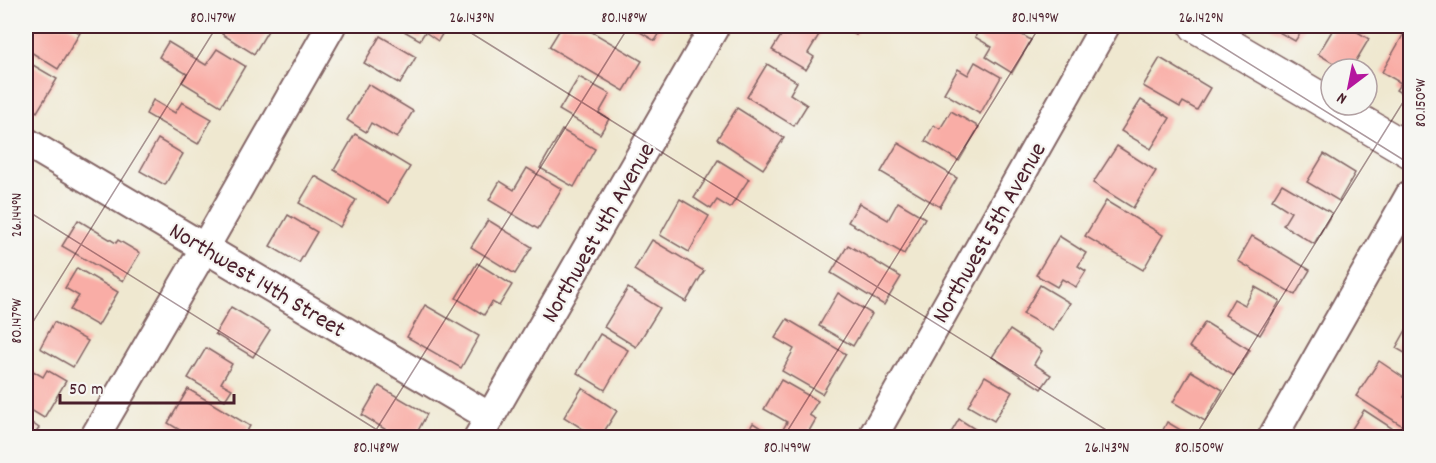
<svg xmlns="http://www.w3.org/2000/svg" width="1436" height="463" viewBox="0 0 1436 463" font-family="Dekko,sans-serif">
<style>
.building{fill:#f9ada6}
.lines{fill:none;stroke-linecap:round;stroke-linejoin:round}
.minor-casing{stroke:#846565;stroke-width:32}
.tertiary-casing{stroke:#846565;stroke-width:36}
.minor{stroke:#fff;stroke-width:28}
.tertiary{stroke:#fff;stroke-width:33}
.ticks{fill:none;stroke:#4a1f2b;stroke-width:1.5;stroke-opacity:0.45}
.labels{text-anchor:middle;stroke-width:4.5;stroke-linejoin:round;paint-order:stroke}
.street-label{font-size:24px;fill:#4a1f2b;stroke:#f6f6f2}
.neatline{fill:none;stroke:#4a1f2b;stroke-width:2}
.ticks-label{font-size:15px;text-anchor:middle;fill:#4a1f2b}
</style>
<rect width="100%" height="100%" fill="#f6f6f2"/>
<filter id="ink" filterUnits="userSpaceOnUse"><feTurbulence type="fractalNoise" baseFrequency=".0167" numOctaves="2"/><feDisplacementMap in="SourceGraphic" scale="12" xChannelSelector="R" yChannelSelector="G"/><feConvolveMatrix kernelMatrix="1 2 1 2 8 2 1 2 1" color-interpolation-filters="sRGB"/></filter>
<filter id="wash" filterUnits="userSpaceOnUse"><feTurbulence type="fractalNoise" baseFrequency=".008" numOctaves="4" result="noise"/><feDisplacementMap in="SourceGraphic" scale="24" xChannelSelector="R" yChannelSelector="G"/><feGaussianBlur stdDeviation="1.35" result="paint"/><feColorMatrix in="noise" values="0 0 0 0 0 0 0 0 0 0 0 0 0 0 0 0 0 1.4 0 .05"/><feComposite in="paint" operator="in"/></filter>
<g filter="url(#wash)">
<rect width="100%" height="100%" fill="#efe8d0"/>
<g id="blocks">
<g class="building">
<polygon points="26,26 69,26 80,33 58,69 26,49"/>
<polygon points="228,26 264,26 269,29 254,54 222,34"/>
<polygon points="395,26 447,26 438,41 425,32 420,40"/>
<polygon points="562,26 582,26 642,61 624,91 549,47"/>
<polygon points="630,26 664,26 655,41"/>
<polygon points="787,26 808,26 820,33 808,53 814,57 806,70 772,50"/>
<polygon points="839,26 861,26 856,35"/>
<polygon points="981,26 1007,26 1031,40 1012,73 986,57 992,47 975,37"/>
<polygon points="1268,26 1305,26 1295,41"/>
<polygon points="1335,26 1348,26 1369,39 1351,69 1343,69 1318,54"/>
<polygon points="1406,30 1410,32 1410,99 1396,90 1401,83 1382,72"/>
<polygon points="380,36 416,57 400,84 364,63"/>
<polygon points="168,42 206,65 217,49 245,66 221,106 182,82 187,74 159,57"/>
<polygon points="1160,58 1210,88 1197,110 1183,102 1180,107 1143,86"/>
<polygon points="26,61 57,79 37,112 26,105"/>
<polygon points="975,62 1001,77 980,114 944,93 958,69 968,75"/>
<polygon points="767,64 797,82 790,94 807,105 794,126 747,97"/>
<polygon points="579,77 610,94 599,113 609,119 600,134 559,110"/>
<polygon points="368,84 413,111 397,138 371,123 366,132 347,120"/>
<polygon points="153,100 175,113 182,102 212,119 198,144 146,114"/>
<polygon points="1141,100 1170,118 1151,149 1121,131"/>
<polygon points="737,108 784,138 763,169 717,139"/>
<polygon points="951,111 979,127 959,161 925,141 934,125 940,129"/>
<polygon points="562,130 595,149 574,187 540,168"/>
<polygon points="355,134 410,167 388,203 334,170"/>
<polygon points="158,139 183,154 165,185 140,171"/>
<polygon points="898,143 957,178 940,207 881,172"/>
<polygon points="1117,146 1156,171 1133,208 1093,183"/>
<polygon points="1324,154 1355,173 1339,201 1307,182"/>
<polygon points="718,160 749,179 730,208 717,200 711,209 694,198"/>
<polygon points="527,168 562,189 538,229 489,200 500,181 514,190"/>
<polygon points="315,176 356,200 340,227 299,203"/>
<polygon points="1282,184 1332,213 1314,244 1283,225 1291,212 1272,200"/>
<polygon points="680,199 709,216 689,252 660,235"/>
<polygon points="1106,201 1163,235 1143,270 1085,236"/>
<polygon points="898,202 925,218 904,254 848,222 859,203 888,220"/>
<polygon points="288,215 317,232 299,263 270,246"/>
<polygon points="78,220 116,243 118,240 140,253 123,281 62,246"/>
<polygon points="488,220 532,247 515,274 471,247"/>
<polygon points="1059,236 1086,253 1078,266 1086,271 1076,287 1062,279 1057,287 1036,275"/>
<polygon points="1252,236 1310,270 1295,295 1238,261"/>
<polygon points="652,240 704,271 686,302 634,270"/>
<polygon points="848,245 901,277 884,305 831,273"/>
<polygon points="477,263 512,285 499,306 492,302 484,315 456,298"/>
<polygon points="77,268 118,292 98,326 70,310 79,296 65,288"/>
<polygon points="1040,285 1070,303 1053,331 1023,314"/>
<polygon points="1255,287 1280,301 1260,335 1225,315 1234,299 1245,305"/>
<polygon points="628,288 660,308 636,347 604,327"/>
<polygon points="838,293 872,314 853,346 819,326"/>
<polygon points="425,305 479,336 461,368 407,337"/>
<polygon points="231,307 270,330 253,357 215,334"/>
<polygon points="787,319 846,354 822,394 782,371 794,349 775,338"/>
<polygon points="54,322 88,341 73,367 40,348"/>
<polygon points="1205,322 1250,350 1234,376 1189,347"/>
<polygon points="1410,323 1410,356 1396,348"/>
<polygon points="1010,330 1042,351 1034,364 1051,375 1041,389 992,357"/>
<polygon points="600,334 628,350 605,390 577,373"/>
<polygon points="206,348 232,364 221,383 232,389 225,400 188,378"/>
<polygon points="1379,361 1410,382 1410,386 1404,397 1410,401 1410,424 1407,429 1356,396"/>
<polygon points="28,368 43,377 47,370 66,381 44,418 26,407 26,373"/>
<polygon points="1191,371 1223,390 1205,421 1173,402"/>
<polygon points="985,376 1012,392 994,421 968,406"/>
<polygon points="781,380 818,401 809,415 816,419 805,438 789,438 781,433 787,422 764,409"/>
<polygon points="379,386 427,414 414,438 399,438 362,415"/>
<polygon points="582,388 617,411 600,438 597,438 564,417"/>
<polygon points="188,389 250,426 243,438 193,438 168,423"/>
<polygon points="1364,410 1407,438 1346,438"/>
<polygon points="26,419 39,428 33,438 26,438"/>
<polygon points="959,419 989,438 948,438"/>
<polygon points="1167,422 1194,438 1159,438"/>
<polygon points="753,423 776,438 744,438"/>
</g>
</g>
</g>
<g filter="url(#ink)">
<use href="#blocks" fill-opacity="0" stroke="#846565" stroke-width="1.5"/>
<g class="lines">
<g class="minor-casing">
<g id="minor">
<polyline points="26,142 490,417"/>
<polyline points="94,438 196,263 331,26"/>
<polyline points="478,438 715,26"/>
<polyline points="872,438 1105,26"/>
<polyline points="1272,438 1410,195"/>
</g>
</g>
<g class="tertiary-casing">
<g id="tertiary">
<polyline points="1196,26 1331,105"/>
<polyline points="1332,105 1410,151"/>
</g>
</g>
<use href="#minor" class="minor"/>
<use href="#tertiary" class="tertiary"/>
</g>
</g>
<path class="ticks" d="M 460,26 L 1119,438M 1189,26 L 1410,164M 26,210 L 390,438M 26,333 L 217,26M 371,438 L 629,26M 783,438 L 1040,26M 1194,438 L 1410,91"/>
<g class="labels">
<g class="street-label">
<text transform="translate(597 232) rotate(-60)" y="8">Northwest 4th Avenue</text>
<text transform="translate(988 232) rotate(-60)" y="8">Northwest 5th Avenue</text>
<text transform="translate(258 279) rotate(31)" y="8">Northwest 14th Street</text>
</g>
</g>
<rect width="1436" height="463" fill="none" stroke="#f6f6f2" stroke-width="66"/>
<g transform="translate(1349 87) rotate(212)"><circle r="28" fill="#f6f6f2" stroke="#b1a0a2" stroke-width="1.5"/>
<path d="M0-4.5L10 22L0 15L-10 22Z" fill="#b5179e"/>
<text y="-9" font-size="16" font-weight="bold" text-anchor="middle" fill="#4a1f2b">N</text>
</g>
<path d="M60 394v9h174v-9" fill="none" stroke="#4a1f2b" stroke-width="3"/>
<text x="69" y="394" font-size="18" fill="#4a1f2b" stroke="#f6f6f2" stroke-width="4.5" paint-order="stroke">50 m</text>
<rect x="33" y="33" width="1370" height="397" class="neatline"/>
<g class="ticks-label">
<text x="213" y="22">80.147°W</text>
<text x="472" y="22">26.143°N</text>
<text x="624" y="22">80.148°W</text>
<text x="1035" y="22">80.149°W</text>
<text x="1201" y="22">26.142°N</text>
<text transform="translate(1420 103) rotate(-90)" y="5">80.150°W</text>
<text transform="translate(16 215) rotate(-90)" y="5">26.144°N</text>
<text transform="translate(16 321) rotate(-90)" y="5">80.147°W</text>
<text x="376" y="452">80.148°W</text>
<text x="787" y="452">80.149°W</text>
<text x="1107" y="452">26.143°N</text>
<text x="1199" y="452">80.150°W</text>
</g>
</svg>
